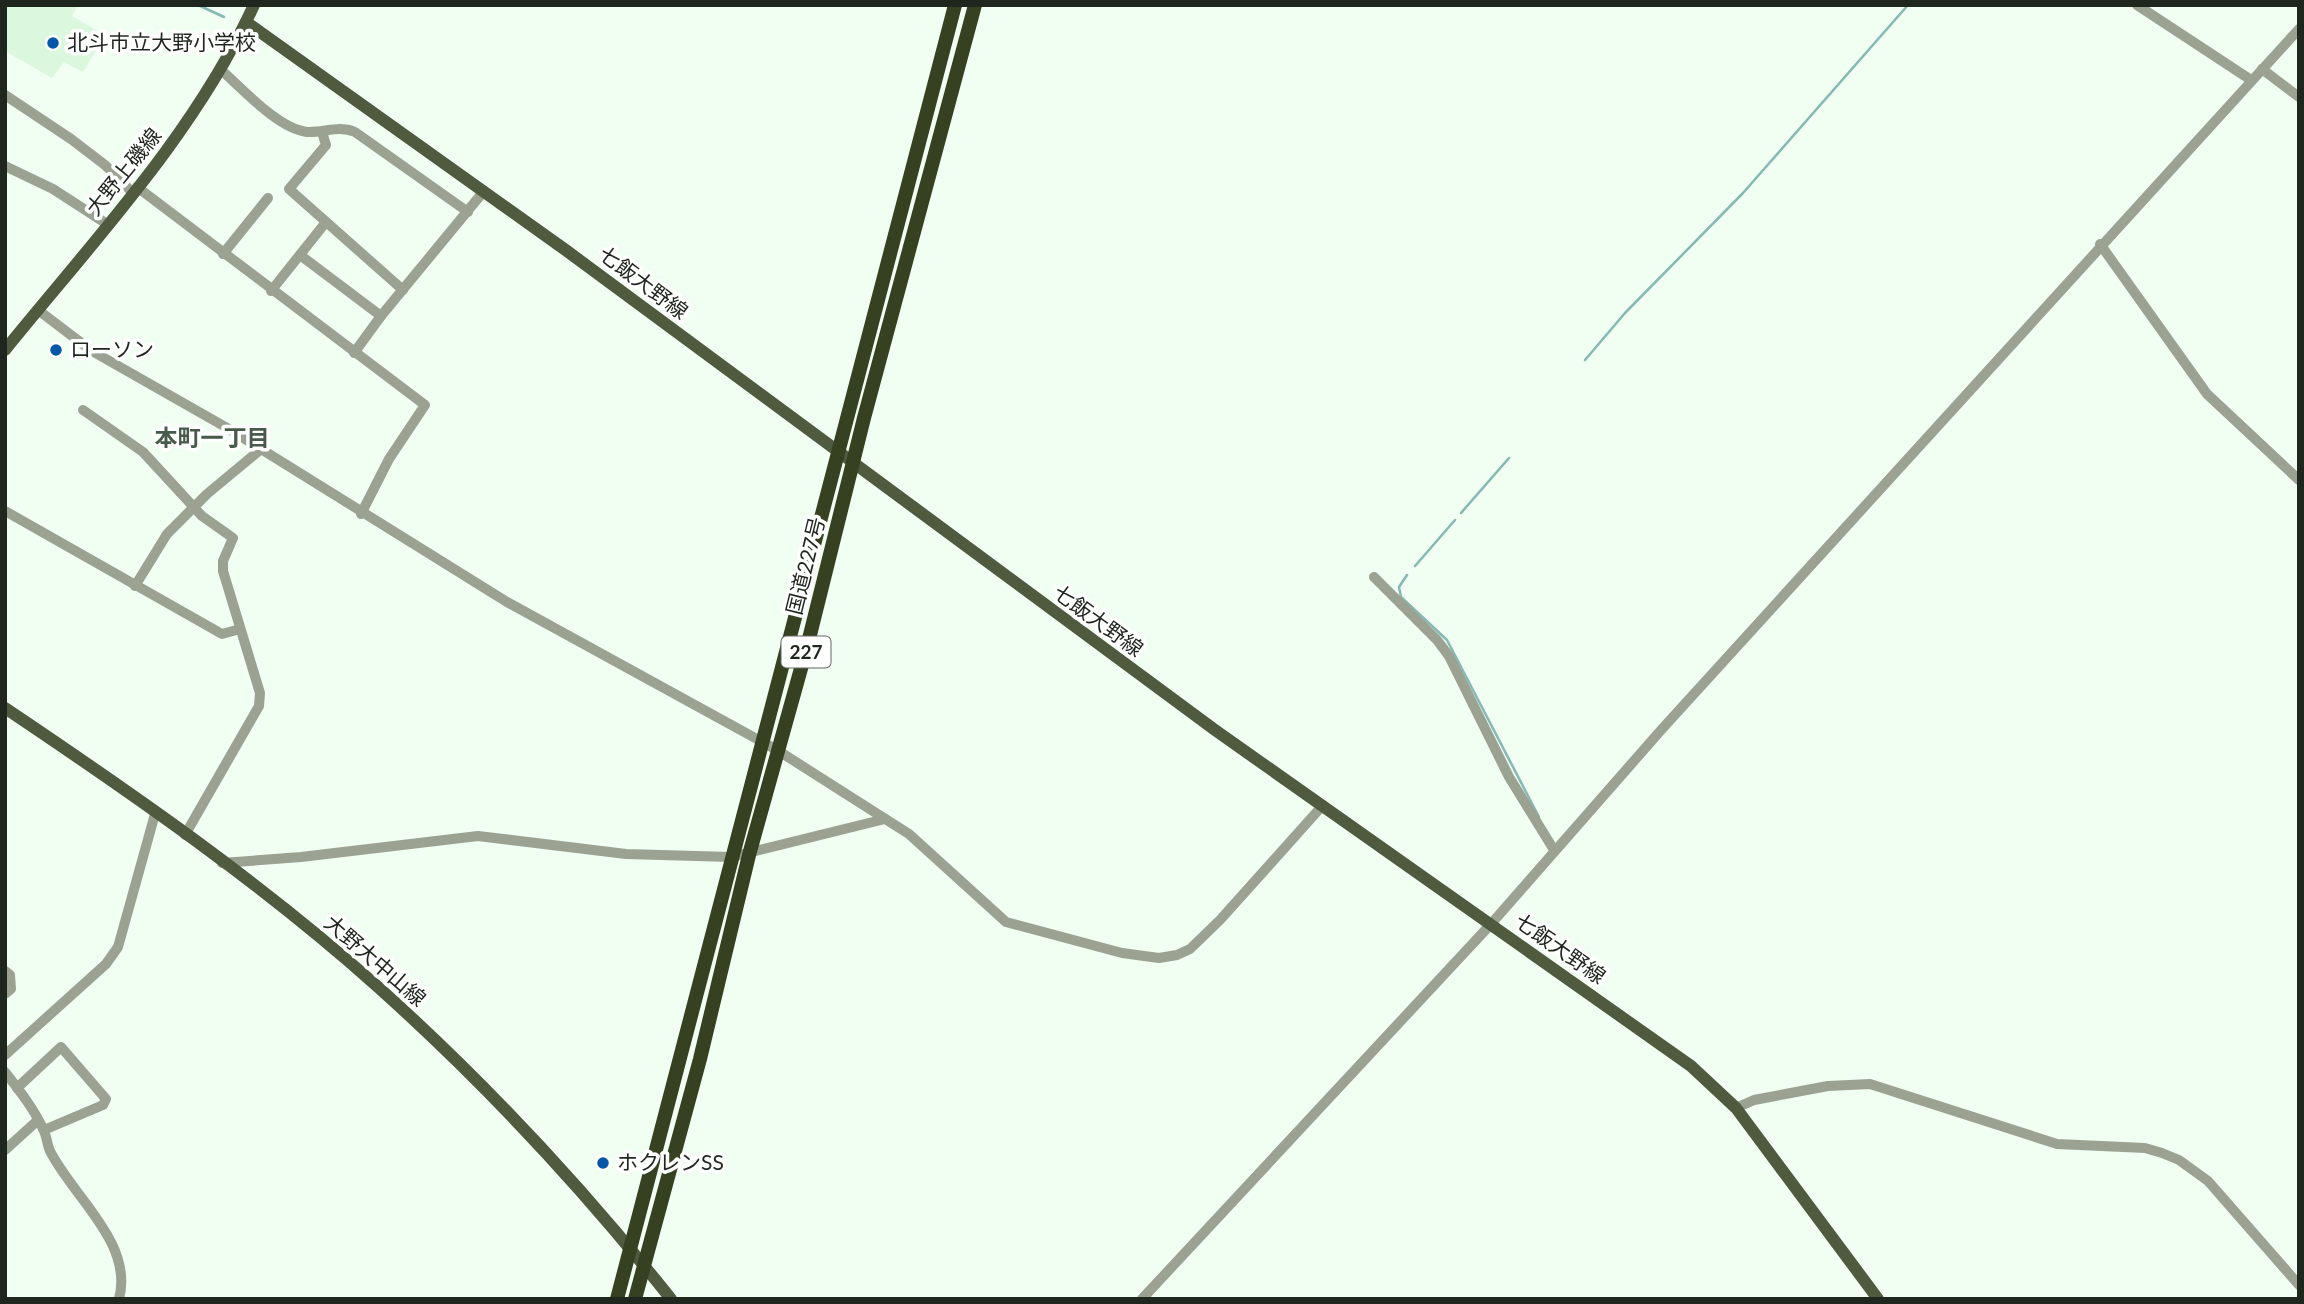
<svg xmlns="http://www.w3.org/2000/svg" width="2304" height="1304" viewBox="0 0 2304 1304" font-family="Lato,'Noto Sans JP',sans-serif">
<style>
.built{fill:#dbf7dd}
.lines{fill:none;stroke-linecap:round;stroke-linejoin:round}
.stream{stroke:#86b8b4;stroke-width:2.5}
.minor{stroke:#9ba292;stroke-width:10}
.major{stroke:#4f5a3e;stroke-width:12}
.highway{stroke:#354121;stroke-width:14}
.poi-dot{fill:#0457a6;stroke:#fff;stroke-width:2.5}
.labels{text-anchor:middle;stroke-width:7;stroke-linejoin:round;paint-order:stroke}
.shield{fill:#fff;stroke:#626762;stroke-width:2}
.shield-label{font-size:19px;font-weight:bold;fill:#1e261e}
.poi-label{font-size:21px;fill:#1e261e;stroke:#fff;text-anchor:start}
.street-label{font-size:21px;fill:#1e261e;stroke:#fff}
.neighbourhood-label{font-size:23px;font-weight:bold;fill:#485a49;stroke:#fff}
</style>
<rect width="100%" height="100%" fill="#f1fef2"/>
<polygon class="built" points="5,5 78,5 72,16 105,35 83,72 64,62 52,78 5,51"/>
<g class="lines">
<g class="stream">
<polyline points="198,5 224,17"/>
<polyline points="1585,360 1625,313 1743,193 1908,5"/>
<polyline points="1461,513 1509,458"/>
<polyline points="1415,566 1455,520"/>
<polyline points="1407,575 1399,587 1401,597 1447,640 1539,817"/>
</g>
<g class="minor">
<polyline points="2137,5 2251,80"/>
<path d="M 220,69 C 242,88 278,129 307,132 C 324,133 338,125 355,132 L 468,212"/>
<polyline points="2262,69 2299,97"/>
<polyline points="5,95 71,139 105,165 133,193"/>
<polyline points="322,132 326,145 289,189 403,290"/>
<polyline points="5,166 53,189 107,224"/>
<polyline points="137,187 425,405 389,459 361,514"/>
<polyline points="2100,244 2207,394 2299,480"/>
<polyline points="223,254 268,198"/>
<polyline points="300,255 381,316"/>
<polyline points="271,291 326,222"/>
<polyline points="38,310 92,351 229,429 507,602 777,750 909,834 1006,922 1122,953 1159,958 1177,955 1190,949 1220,920 1323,805"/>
<polyline points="354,353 381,316 484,191"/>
<polyline points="83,410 143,452 202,516 233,538 223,561 223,571 260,693 259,706 185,835"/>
<polyline points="5,511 222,634 240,629"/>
<polyline points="1374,577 1437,640 1449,656 1509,777 1554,850"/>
<polyline points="135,586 167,534 207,494 260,450"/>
<polyline points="222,863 301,857 478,836 626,854 731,857 885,819"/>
<polyline points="5,971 10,975 11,989 5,994"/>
<polyline points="5,1055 106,964 118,947 155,814"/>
<path d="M 5,1072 C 19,1090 35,1110 44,1131 C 47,1137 47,1145 50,1151 C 73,1197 134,1243 119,1299"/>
<polyline points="17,1088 61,1047 106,1099 103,1105 44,1130"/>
<polyline points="1736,1108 1754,1100 1828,1086 1870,1084 2057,1144 2145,1148 2162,1153 2179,1160 2208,1181 2299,1285"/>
<polyline points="5,1150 37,1121"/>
<polyline points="1142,1299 1491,924 1662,729 2299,29"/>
</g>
<g class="major">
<polyline points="246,22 567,251 1215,730 1691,1066 1736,1108 1878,1299"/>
<path d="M 5,350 C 94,240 194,135 254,5"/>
<path d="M 5,708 C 133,794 263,884 378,987 C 484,1082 582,1187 671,1299"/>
</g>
<g class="highway">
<polyline points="617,1299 955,5"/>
<polyline points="635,1299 700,1059 749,855 807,647 864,418 975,5"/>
</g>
</g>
<g class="poi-dot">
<circle cx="53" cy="43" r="7"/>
<circle cx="56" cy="350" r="7"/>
<circle cx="603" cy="1163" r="7"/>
</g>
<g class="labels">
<rect class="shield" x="781.5" y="636.5" width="49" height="31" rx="5"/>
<g class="shield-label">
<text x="806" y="659">227</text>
</g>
<g class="poi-label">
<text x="67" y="50">北斗市立大野小学校</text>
<text x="70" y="357">ローソン</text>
<text x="617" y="1170">ホクレンSS</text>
</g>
<g class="street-label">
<text transform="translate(124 172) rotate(-51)" y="7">大野上磯線</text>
<text transform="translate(643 283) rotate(37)" y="7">七飯大野線</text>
<text transform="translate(806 566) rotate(-76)" y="7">国道227号</text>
<text transform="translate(1098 621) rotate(36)" y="7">七飯大野線</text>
<text transform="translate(1560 949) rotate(35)" y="7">七飯大野線</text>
<text transform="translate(375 961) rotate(41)" y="7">大野大中山線</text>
</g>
<g class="neighbourhood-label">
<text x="212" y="446">本町一丁目</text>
</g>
</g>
<rect width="2304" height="1304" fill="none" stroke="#1e261e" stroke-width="14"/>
</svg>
